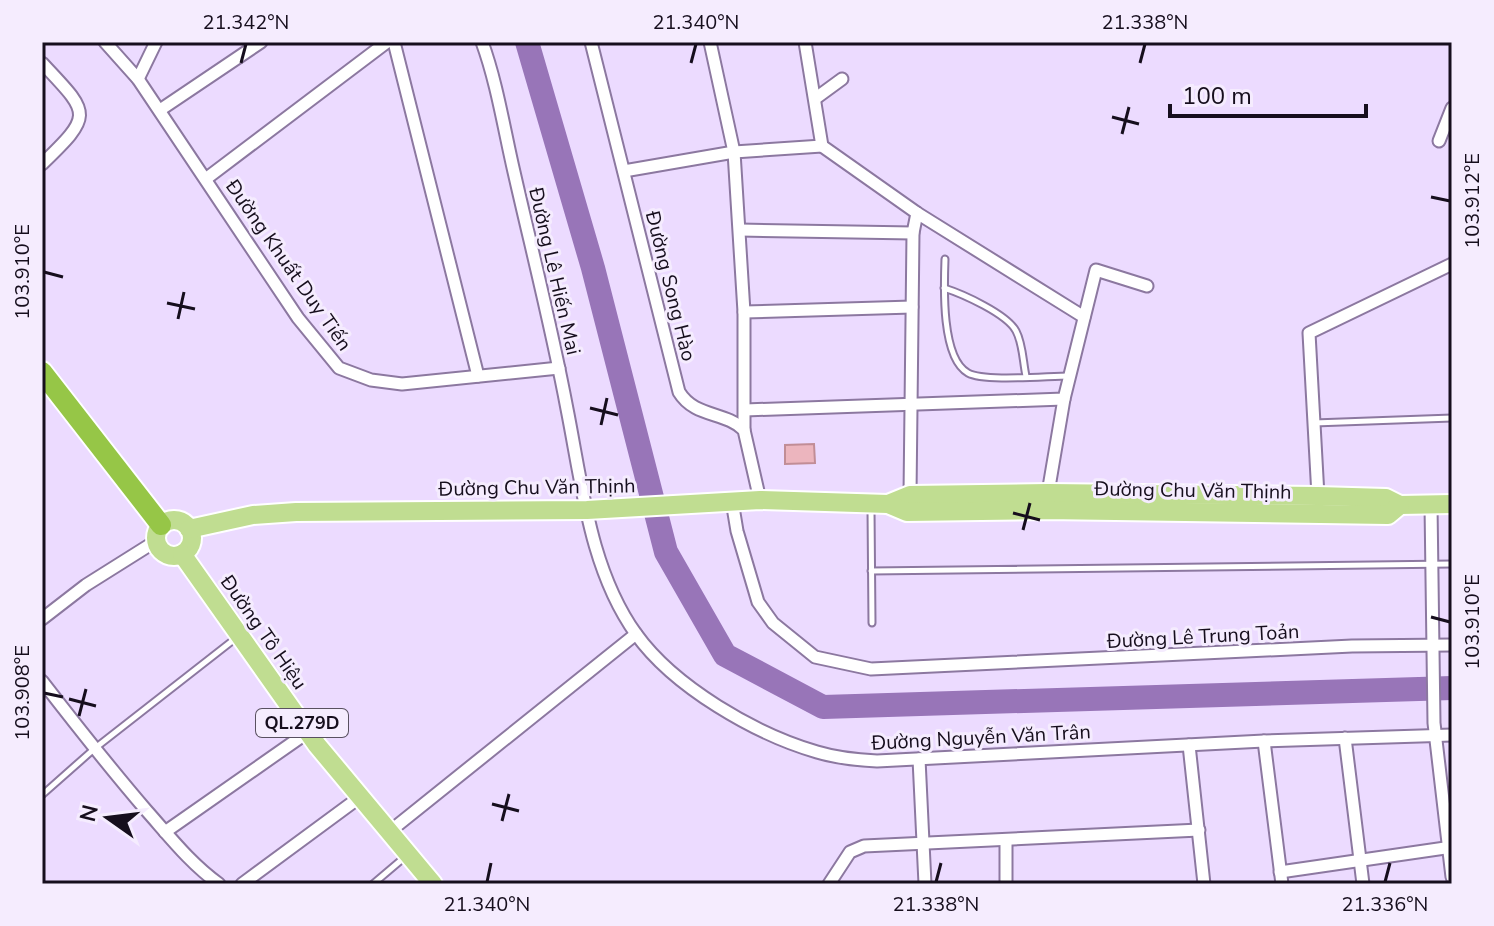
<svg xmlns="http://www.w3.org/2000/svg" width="1494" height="926" viewBox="0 0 1494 926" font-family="'Nunito Sans',sans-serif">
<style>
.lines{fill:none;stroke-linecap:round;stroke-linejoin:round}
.river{stroke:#9875b8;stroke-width:24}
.building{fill:#ecb5be;stroke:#c18d96;stroke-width:2}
.lane-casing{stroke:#8c78a0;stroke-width:9}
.street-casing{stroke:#8c78a0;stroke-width:15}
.primary-casing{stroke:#fff;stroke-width:22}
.highway-casing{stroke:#fff;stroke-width:24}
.lane{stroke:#fff;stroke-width:5}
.street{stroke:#fff;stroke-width:11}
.primary{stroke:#c0dd91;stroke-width:18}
.highway{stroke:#96c647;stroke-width:20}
.ticks{fill:none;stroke:#160e1d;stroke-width:3}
.labels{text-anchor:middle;stroke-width:6;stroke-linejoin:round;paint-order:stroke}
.shield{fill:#f5ecfe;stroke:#595160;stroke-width:2}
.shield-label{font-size:18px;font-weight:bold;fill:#160e1d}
.street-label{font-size:20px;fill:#160e1d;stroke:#f5ecfe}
.neatline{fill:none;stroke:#160e1d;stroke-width:3}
.ticks-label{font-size:20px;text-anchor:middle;fill:#160e1d}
</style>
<rect width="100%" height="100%" fill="#ecdbff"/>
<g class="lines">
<polyline class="river" points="527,42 593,268 666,552 725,655 823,707 1452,688"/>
</g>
<polygon class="building" points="814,444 815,463 785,464 785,445"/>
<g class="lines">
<g class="lane-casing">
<g id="lane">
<path d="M 945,259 C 944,286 941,358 968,373 C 984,382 1047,376 1069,376"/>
<path d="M 944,288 C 963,294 1007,314 1016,331 C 1023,344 1023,363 1026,376"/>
<polyline points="1314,423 1452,418"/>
<polyline points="871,509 872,623"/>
<polyline points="871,571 1452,564"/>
<polyline points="42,795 94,749 236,638"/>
<polyline points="373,884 406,856"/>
</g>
</g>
<g class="street-casing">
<g id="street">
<polyline points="105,42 138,79 298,318 339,368 371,380 402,384 559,368"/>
<polyline points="394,42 478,376"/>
<path d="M 482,42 C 497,83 504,129 514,172 C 532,251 552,329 567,409 C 582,484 590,570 636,634 C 674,687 755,734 817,752 C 837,758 856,760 877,761 L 1264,741 L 1452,735"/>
<path d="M 591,42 L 679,392 C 695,418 725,411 744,430 L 760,500"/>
<polyline points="710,42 734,152 744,312 744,430"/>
<polyline points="805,42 822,146 917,213 1084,317"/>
<path d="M 42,63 C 90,114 94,114 42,164"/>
<polyline points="138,79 156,42"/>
<polyline points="816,98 842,79"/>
<polyline points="160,110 261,42"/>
<polyline points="1439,141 1452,108"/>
<polyline points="624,171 734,152 822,146"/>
<polyline points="207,178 387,42"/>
<polyline points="740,230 913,233"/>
<polyline points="744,312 912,307"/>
<polyline points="745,410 1064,399 1096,270 1147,286"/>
<polyline points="1048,493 1064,399"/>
<polyline points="910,495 913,233 917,213"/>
<polyline points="1318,496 1309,333 1452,264"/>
<polyline points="732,501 737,531 758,602 773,623 815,657 871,669 1352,646 1452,645"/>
<polyline points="1431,505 1434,723 1452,877"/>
<polyline points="42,619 86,585 156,541"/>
<path d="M 42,681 C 76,725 110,768 146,810 C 170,837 190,863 219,884"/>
<polyline points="1345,738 1363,884"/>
<polyline points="1264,741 1282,884"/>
<polyline points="1189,745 1204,884"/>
<polyline points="919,759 925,884"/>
<polyline points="165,832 308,732"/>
<polyline points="389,832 636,634"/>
<polyline points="1006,840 1006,884"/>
<polyline points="1280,872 1452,847"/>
<polyline points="242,884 360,797"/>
<polyline points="829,884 850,852 864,846 1199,830"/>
</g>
</g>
<g class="primary-casing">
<g id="primary">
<polyline points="888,504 910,495 1048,493 1318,496 1386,498 1400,505 1452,504"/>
<circle cx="174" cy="538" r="18"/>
<polyline points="189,529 253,515 296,512 587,510 760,500 888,504 907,512 1046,510 1388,515 1400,505"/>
<polyline points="182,554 317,745 433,884"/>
</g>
</g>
<g class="highway-casing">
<polyline id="highway" points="42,372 161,525"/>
</g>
<use href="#lane" class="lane"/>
<use href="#street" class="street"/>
<use href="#primary" class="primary"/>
<use href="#highway" class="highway"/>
</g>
<path class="ticks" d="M 241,63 L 246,44M 691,63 L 696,44M 1140,63 L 1145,44M 1112,117 L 1139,124M 1122,134 L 1129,107M 1431,197 L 1450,201M 44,272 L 63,277M 167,303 L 195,309M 178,319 L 184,292M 590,408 L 618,415M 601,425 L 607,398M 1013,513 L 1040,520M 1023,530 L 1030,503M 1431,617 L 1450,622M 44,693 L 63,697M 69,699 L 96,706M 79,716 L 86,689M 492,804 L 519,811M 502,821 L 509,794M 487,882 L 491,863M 936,882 L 941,863M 1385,882 L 1390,863"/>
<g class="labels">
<rect class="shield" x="256" y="709" width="92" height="28" rx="6"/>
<g class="shield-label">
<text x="302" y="729">QL.279D</text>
</g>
<g class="street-label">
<text transform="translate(289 265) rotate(55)" y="7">Đường Khuất Duy Tiến</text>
<text transform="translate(555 271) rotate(77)" y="7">Đường Lê Hiến Mai</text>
<text transform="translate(671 286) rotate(76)" y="7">Đường Song Hào</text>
<text transform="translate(537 487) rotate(-1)" y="7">Đường Chu Văn Thịnh</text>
<text transform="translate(1193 490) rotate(1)" y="7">Đường Chu Văn Thịnh</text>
<text transform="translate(264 632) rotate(55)" y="7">Đường Tô Hiệu</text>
<text transform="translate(1203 636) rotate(-3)" y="7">Đường Lê Trung Toản</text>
<text transform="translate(981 737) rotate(-3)" y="7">Đường Nguyễn Văn Trân</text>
</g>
</g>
<rect width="1494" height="926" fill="none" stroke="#f5ecfe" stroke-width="88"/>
<g transform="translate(108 818) rotate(284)" stroke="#f5ecfe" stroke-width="6" paint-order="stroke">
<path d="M0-6L14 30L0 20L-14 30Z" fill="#160e1d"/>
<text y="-12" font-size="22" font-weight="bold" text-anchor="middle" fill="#160e1d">N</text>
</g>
<path d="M1170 104v12h196v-12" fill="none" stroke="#160e1d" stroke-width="4"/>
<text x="1182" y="104" font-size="24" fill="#160e1d" stroke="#f5ecfe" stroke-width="6" paint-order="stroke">100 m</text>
<rect x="44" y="44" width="1406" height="838" class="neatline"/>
<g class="ticks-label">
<text x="246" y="29">21.342°N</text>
<text x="696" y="29">21.340°N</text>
<text x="1145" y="29">21.338°N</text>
<text transform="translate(1472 201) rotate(-90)" y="7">103.912°E</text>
<text transform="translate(22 272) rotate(-90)" y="7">103.910°E</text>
<text transform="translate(1472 622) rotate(-90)" y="7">103.910°E</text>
<text transform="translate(22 693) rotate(-90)" y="7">103.908°E</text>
<text x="487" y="911">21.340°N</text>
<text x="936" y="911">21.338°N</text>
<text x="1385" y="911">21.336°N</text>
</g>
</svg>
